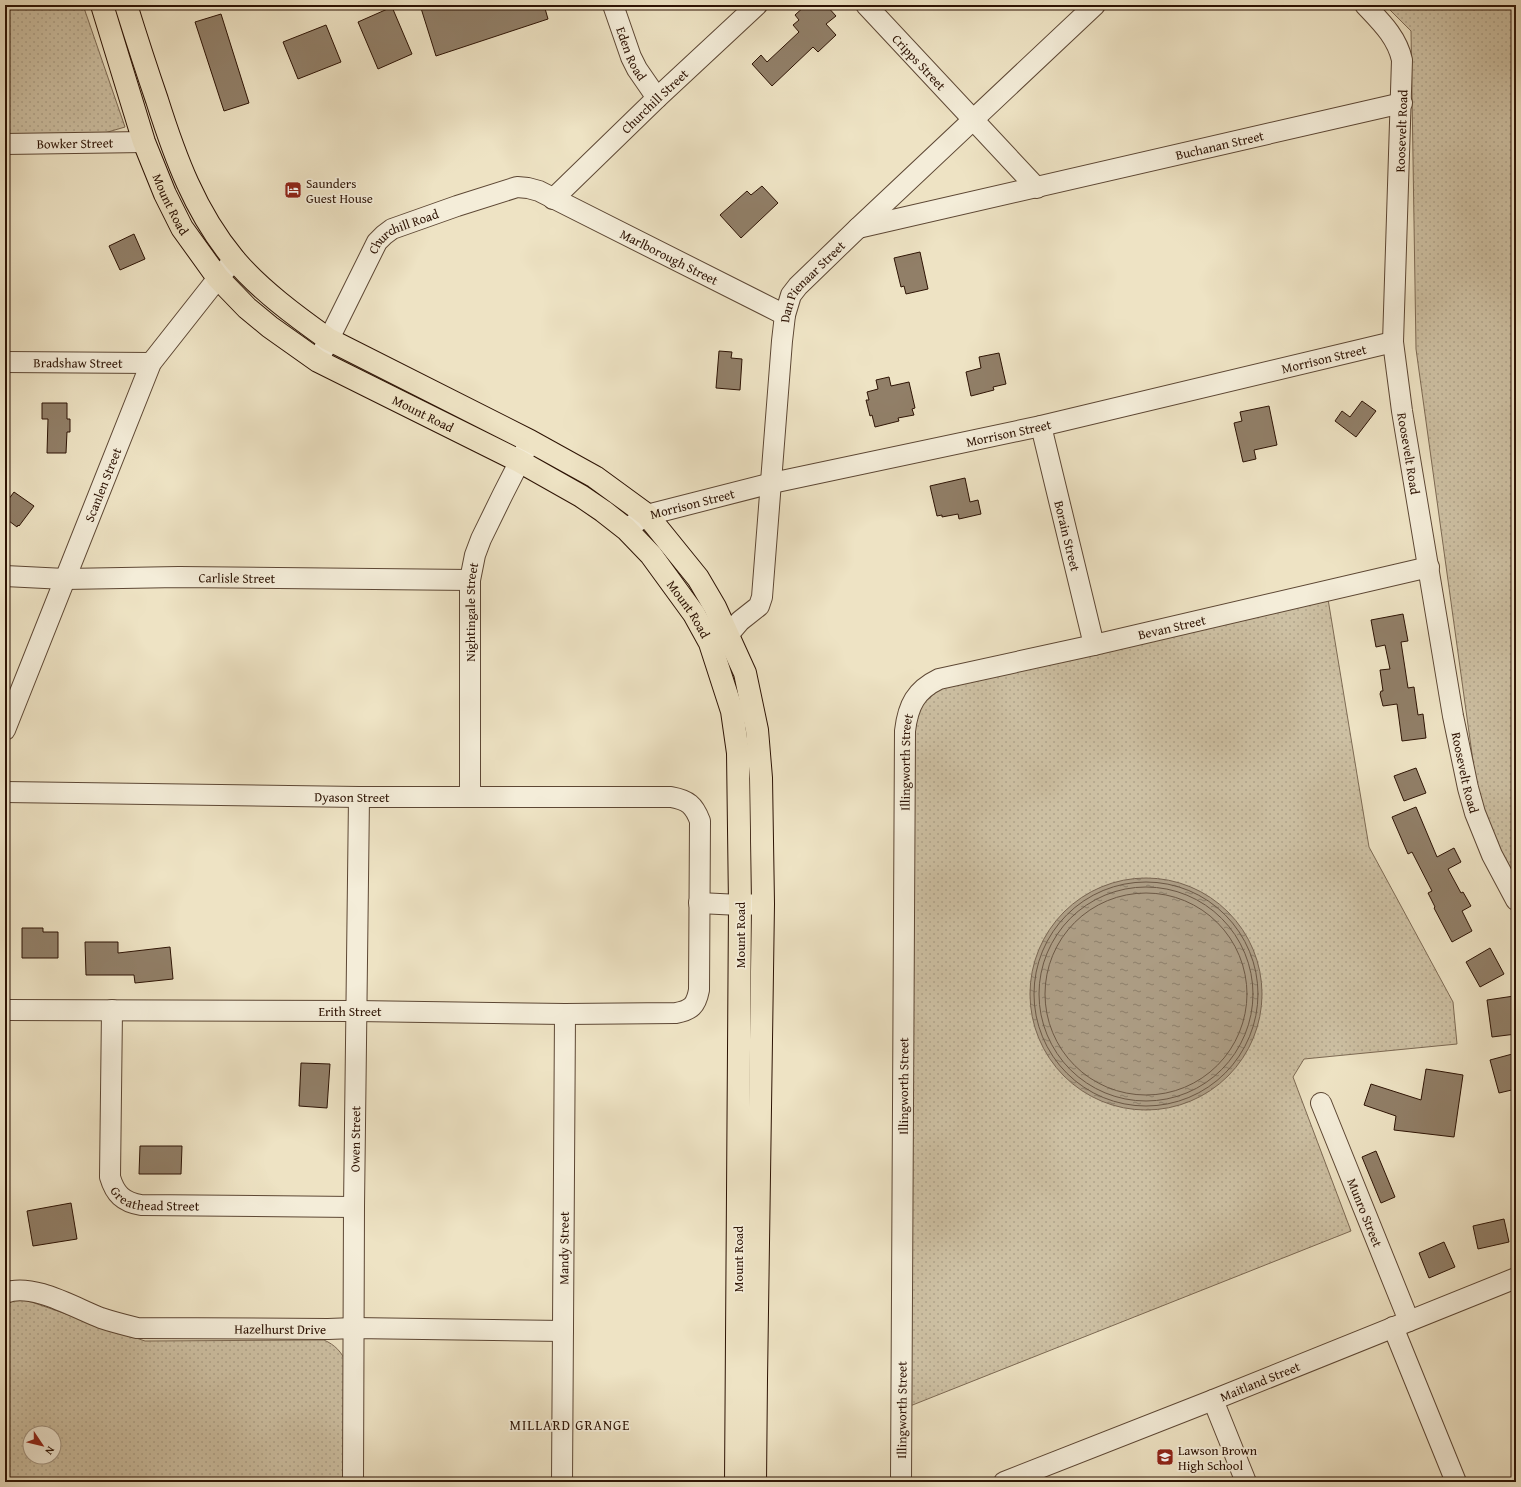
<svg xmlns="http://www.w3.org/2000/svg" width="1521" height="1487" viewBox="0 0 1521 1487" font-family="'Gentium Book Plus',serif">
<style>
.park{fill:url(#park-dots);stroke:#7d6a54;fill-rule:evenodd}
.water{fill:url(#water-ripples);stroke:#796550}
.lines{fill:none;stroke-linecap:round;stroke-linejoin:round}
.shore{stroke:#6c5844;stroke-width:1}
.building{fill:#917f68;stroke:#2d1304}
.minor-casing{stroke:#5d4734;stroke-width:22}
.major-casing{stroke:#2d1304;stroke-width:24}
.minor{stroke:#f4edd9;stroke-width:20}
.major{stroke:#eee3c4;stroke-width:22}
.labels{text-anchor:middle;stroke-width:3.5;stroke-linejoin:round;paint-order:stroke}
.street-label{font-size:13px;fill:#2d1304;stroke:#f4edd9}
.poi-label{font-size:13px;fill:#2d1304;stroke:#f4edd9;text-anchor:start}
.neighbourhood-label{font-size:14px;letter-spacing:1px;fill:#2d1304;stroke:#f4edd9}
</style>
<defs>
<pattern id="park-dots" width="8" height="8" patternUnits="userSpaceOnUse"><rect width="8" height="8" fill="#cdc0a3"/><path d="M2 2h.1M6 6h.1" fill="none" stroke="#b0a48b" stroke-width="1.8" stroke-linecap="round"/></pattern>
<pattern id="water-ripples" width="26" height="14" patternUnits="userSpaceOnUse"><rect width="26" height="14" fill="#ac9c83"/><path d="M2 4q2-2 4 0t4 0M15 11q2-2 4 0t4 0" fill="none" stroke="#8c7e69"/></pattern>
</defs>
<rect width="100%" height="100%" fill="#eee3c4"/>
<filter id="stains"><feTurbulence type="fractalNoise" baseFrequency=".005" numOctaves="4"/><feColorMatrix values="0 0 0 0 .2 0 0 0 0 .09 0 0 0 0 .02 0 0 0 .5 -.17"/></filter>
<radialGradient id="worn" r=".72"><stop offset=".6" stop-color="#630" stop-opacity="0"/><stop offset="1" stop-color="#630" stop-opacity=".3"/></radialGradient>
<g class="park">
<polygon points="5,5 83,5 125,127 101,134 5,134"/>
<polygon points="1385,5 1516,5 1516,878 1492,834 1477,790 1416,349 1411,31"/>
<polygon points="1328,599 1369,847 1453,1002 1457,1044 1304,1059 1293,1077 1351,1231 910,1406 913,723 915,714 936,688"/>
<path d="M 14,1296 L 145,1341 L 324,1340 C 335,1345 342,1352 346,1363 L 345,1482 L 5,1482 L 5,1299 ZM 30,1433 L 54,1433 L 54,1457 L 30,1457 Z"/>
</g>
<circle class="water" cx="1146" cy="994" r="116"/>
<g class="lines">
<g class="shore">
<circle cx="1146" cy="994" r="112"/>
<circle cx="1146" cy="994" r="107"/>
<circle cx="1146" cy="994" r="101"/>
</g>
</g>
<g class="building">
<polygon points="420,5 544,5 548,19 436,56"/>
<polygon points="806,5 826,5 836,16 826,24 836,35 818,52 813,47 772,86 752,64 761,55 767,62 799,32 793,25 799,20 795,15"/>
<polygon points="392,7 412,54 378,69 358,22"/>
<polygon points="221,14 249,103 224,111 195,22"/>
<polygon points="326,25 341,62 298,79 283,42"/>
<polygon points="762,186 778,203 741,238 720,215 747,191 751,195"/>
<polygon points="134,234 145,259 120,270 109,246"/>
<polygon points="920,252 928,289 906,294 904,286 901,287 894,258"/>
<polygon points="719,351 732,352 731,358 742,359 740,390 716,388"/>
<polygon points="999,353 1006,384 993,387 994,390 971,396 966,372 981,368 979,357"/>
<polygon points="889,377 891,386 909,382 915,408 912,409 914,415 898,418 899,421 875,427 872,415 870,416 866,400 869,400 867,392 878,389 876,380"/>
<polygon points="1362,401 1376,411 1356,437 1335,421 1342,411 1350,417"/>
<polygon points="42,403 67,403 67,419 70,419 70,432 67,432 66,453 47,453 48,419 42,419"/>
<polygon points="1269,406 1277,445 1254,450 1256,459 1243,462 1234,423 1242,421 1240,412"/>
<polygon points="965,478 970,502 978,500 981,514 959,519 958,514 942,517 942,515 937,516 930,486"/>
<polygon points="14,492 34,506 19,526 18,525 17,527 5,518 5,504"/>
<polygon points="1403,614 1408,641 1401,642 1408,688 1414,687 1418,715 1423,714 1426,738 1402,741 1397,704 1383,706 1380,694 1381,691 1383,691 1380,670 1390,669 1385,645 1376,647 1371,620"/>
<polygon points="1416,768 1426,793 1404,801 1394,776"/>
<polygon points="1416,807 1437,857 1454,848 1461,862 1448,869 1461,893 1463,892 1471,906 1462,911 1472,931 1452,942 1434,908 1435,907 1428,893 1432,891 1412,852 1408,854 1392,817"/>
<polygon points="22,928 43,928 43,932 58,932 58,958 22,958"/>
<polygon points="85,942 118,942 118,953 170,947 173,979 135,983 134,975 86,975"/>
<polygon points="1490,948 1504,974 1480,987 1466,962"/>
<polygon points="1514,996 1516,1016 1516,1034 1492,1037 1487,1000"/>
<polygon points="1516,1053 1516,1089 1499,1093 1490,1060"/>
<polygon points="301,1063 330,1064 327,1108 299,1106"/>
<polygon points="1426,1069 1463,1075 1454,1137 1394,1130 1396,1116 1364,1105 1371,1084 1421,1100"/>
<polygon points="140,1146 182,1146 181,1174 139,1174"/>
<polygon points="1376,1151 1395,1197 1381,1203 1362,1157"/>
<polygon points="71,1203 77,1239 33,1246 27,1211"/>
<polygon points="1504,1219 1509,1242 1478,1249 1473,1226"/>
<polygon points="1444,1242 1455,1267 1429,1278 1419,1253"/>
</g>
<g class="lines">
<g class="minor-casing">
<g id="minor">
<path id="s1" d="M 613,5 L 631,57 L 637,69 L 657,98"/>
<path id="s2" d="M 866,5 L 1037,188"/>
<path id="s3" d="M 1365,5 C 1381,22 1397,37 1402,60 L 1393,342 L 1402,411 L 1453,716 L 1468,788 L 1475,813 L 1492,855 L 1516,900"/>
<path id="s4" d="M 5,144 L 144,142"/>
<path id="s5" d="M 553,199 L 657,98 L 757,5"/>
<path id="s6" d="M 858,228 L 1402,103"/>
<path id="s7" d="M 318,361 L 377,242 L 384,235 L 392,229 L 457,206 L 517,187 L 528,188 L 539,191 L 785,315"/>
<path id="s8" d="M 5,362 L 151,363"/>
<path id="s9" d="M 1041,426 L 1094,645"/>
<path id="s10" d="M 626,529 L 647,515 L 772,483 L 1041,426 L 1393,342"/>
<path id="s11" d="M 5,576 L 65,579 L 179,577 L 470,580"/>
<path id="s12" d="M 713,642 L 728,635 L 740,621 L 759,606 L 762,597 L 782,341 L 785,315 L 791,295 L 798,286 L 858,228 L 1095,5"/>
<path id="s13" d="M 5,730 L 151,363 L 218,278 L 235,259"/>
<path id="s14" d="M 5,792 L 359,797 L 671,797 C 688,800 694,805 700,821 L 699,990 C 696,1006 691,1010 676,1013 L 565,1014 L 356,1011 L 5,1010"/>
<path id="s15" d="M 470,796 L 470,580 L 475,555 L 481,539 L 503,494 L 527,447"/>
<polyline points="699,903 740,905 763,904"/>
<path id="s16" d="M 112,1010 L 110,1177 C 115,1194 123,1202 141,1205 L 354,1207"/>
<path id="s17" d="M 1321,1103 L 1409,1321"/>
<path id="s18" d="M 5,1293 C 32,1282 75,1308 101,1318 C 113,1322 125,1325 137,1328 L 328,1329 L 354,1328 L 563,1331"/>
<polyline points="1393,1327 1456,1482"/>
<polyline points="1213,1400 1246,1482"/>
<path id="s19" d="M 353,1482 L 354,1207 L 359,797"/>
<path id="s20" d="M 562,1482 L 565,1014"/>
<path id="s21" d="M 901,1482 L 905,731 C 908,705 916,690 939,679 L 1094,645 L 1429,567"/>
<path id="s22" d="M 1004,1482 L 1213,1400 L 1516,1278"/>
</g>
</g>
<g class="major-casing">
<g id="major">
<path id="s23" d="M 102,5 L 144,142 L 165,194 L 182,228 L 218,278 L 247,308 L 270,327 L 318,361 L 519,461 L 581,496 L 603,511 L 626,529 L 651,555 L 694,614 L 710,643 L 732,711 L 738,753 L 740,905 L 736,1482"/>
<path d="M 126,5 C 136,37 146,68 157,100 C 175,157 195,212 234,259 C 259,289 297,317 328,339 L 530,441 L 595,477 L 647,515 L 698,578 L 715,607 L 745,673 L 757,730 L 761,778 L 763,904 L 756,1379 L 755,1482"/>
</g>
</g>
<use href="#minor" class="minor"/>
<use href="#major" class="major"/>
</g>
<defs>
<g id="hotel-square" transform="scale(0.9)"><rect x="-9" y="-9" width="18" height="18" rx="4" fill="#8f2418" stroke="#f4edd9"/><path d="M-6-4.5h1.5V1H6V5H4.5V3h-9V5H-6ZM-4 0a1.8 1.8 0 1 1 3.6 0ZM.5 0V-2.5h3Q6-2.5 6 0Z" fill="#fff"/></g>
<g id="school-square" transform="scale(0.9)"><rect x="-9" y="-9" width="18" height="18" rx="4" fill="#8f2418" stroke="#f4edd9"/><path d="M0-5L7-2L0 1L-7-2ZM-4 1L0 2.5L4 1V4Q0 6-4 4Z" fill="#fff"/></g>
</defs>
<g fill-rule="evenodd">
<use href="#hotel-square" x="293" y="190"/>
<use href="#school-square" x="1165" y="1457"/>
</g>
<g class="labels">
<g class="street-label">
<text dy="5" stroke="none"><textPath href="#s1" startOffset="52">Eden Road</textPath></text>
<text dy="5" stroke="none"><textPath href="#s2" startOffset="78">Cripps Street</textPath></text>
<text dy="5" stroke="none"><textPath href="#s5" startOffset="141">Churchill Street</textPath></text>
<text transform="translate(1401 131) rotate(-88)" y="5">Roosevelt Road</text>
<text dy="5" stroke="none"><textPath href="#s4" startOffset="70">Bowker Street</textPath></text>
<text dy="5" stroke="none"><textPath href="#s6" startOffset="371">Buchanan Street</textPath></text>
<text dy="5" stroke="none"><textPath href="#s23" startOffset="211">Mount Road</textPath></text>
<text dy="5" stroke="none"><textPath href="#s7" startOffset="161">Churchill Road</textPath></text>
<text dy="5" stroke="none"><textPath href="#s7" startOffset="453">Marlborough Street</textPath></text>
<text dy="5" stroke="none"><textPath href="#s12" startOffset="395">Dan Pienaar Street</textPath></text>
<text dy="5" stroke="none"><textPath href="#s10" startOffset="720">Morrison Street</textPath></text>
<text dy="5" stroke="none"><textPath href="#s8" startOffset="73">Bradshaw Street</textPath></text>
<text dy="5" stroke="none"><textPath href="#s23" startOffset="547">Mount Road</textPath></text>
<text dy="5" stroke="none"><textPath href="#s10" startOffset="396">Morrison Street</textPath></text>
<text dy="5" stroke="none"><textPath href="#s3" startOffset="462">Roosevelt Road</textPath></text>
<text dy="5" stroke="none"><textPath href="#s13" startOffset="264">Scanlen Street</textPath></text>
<text dy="5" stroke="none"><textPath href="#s10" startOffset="72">Morrison Street</textPath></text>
<text dy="5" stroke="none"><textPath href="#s9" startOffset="113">Borain Street</textPath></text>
<text dy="5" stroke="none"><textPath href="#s11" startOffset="232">Carlisle Street</textPath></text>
<text dy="5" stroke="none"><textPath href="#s23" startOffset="883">Mount Road</textPath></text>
<text dy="5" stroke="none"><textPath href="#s15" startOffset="184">Nightingale Street</textPath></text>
<text dy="5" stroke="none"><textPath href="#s21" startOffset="1055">Bevan Street</textPath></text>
<text dy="5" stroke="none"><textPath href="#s21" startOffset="720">Illingworth Street</textPath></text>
<text dy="5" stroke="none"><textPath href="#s3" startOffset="786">Roosevelt Road</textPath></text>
<text dy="5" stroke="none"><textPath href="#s14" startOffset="347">Dyason Street</textPath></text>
<text transform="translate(740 935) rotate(-90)" y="5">Mount Road</text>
<text x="350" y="1016">Erith Street</text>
<text dy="5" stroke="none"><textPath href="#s21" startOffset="396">Illingworth Street</textPath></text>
<text dy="5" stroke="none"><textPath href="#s19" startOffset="343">Owen Street</textPath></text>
<text dy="5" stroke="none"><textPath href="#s16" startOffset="224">Greathead Street</textPath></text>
<text dy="5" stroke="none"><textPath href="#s17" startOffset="118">Munro Street</textPath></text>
<text dy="5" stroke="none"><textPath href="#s20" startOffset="234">Mandy Street</textPath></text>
<text transform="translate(738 1259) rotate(-90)" y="5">Mount Road</text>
<text dy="5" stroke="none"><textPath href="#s18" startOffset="282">Hazelhurst Drive</textPath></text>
<text dy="5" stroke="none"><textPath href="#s22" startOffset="275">Maitland Street</textPath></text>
<text dy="5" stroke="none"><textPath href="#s21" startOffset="72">Illingworth Street</textPath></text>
</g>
<g class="poi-label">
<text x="306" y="188">Saunders<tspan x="306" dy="15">Guest House</tspan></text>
<text x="1178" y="1455">Lawson Brown<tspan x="1178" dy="15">High School</tspan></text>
</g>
<g class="neighbourhood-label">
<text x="570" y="1430">MILLARD GRANGE</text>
</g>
</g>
<rect width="1521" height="1487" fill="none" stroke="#eee3c4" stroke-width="20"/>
<rect x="6" y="6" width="1509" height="1475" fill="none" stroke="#2d1304" stroke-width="2"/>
<rect x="10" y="10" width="1501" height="1467" fill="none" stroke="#2d1304"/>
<g transform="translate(42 1445) rotate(125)"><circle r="19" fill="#f4edd9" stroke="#a49684"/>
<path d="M0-3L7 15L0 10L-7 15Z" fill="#8f2418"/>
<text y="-6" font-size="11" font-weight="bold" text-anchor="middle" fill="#2d1304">N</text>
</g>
<rect width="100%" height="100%" filter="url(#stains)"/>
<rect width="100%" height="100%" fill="url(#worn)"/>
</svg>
